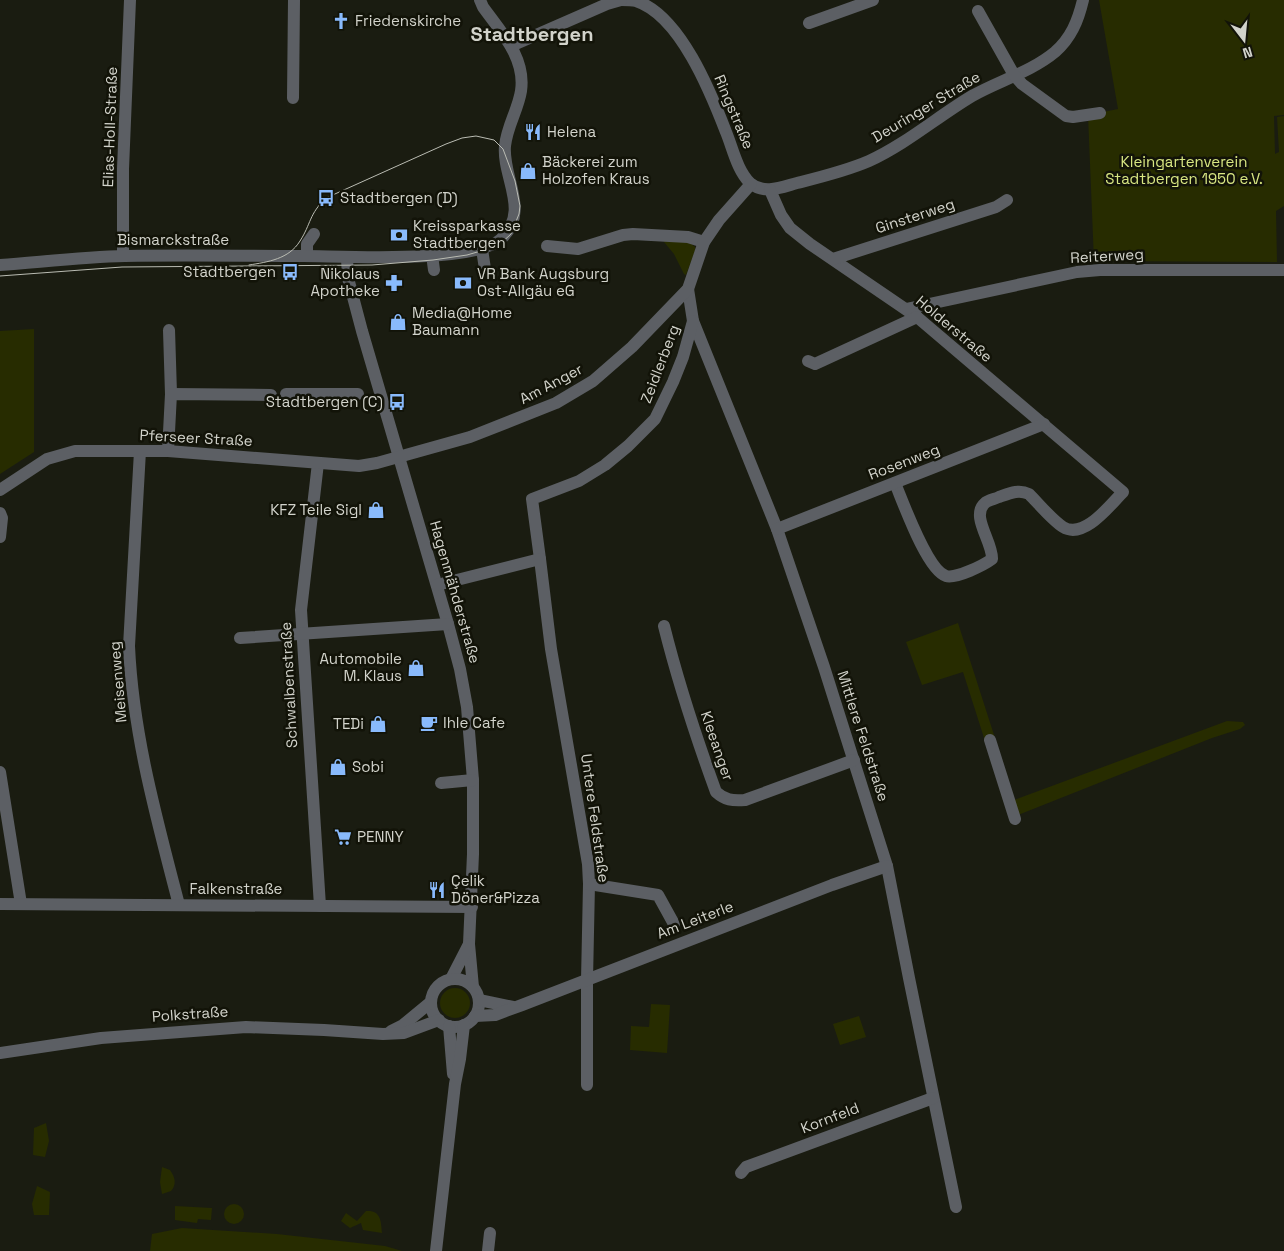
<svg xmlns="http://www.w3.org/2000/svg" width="1284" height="1251" viewBox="0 0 1284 1251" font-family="'Space Grotesk',sans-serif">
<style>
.green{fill:#272c00}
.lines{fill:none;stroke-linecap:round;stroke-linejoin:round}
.minor{stroke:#5c5f64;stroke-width:12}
.tram{stroke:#babcb3;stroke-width:1}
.labels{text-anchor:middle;stroke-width:5;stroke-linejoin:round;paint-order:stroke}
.poi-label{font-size:15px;fill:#d2d3cb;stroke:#121308;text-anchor:start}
.street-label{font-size:15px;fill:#d2d3cb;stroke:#121308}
.park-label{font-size:15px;fill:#d8e682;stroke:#121308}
.district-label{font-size:20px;font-weight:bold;fill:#d2d3cb;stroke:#121308}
</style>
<rect width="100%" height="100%" fill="#1a1c11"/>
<g class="green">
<polygon points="1099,0 1284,0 1284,115 1274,116 1275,154 1279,152 1277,117 1284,116 1284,206 1276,211 1277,262 1094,261 1088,115 1118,109"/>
<polygon points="663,239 690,243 695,247 695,251 686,275 684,274 674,254 664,242"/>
<polygon points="34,329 34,452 0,474 0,331"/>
<polygon points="958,623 995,738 985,741 963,672 922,685 906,642"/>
<polygon points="1227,721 1243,722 1245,725 1240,729 1212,738 1018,815 1014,800"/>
<circle cx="455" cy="1003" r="15"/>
<polygon points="651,1004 670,1005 667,1053 630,1050 631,1026 649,1027"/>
<polygon points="859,1016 866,1037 840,1045 833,1024"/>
<polygon points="46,1123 49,1141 45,1157 33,1155 34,1128"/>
<path d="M 162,1167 L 170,1170 C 175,1177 177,1184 171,1191 L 162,1194 L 160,1182 Z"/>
<polygon points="37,1186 50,1192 49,1215 34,1215 32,1204"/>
<circle cx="234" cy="1214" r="10"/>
<polygon points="175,1206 212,1208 211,1220 198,1219 197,1223 175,1220"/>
<path d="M 366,1211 C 381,1210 381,1221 382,1233 L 363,1230 L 361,1223 L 350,1228 L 341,1221 L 346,1213 L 357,1221 Z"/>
<polygon points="182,1228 277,1234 385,1246 402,1251 150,1251 152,1234"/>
</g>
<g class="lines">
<g class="minor">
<path d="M 621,0 C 626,0 632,0 636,1 C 680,15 711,93 726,132 C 733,149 737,170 750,183 C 764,195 782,187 797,183 C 821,177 846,171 869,161 C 906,144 937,117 972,96 C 998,81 1031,72 1055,52 C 1071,38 1078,21 1083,0"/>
<polyline points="978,11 1014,75 1022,84 1066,116 1073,117 1100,113"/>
<polyline points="809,23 873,0"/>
<polyline points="511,46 607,4 621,0"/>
<polyline points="293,98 294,0"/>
<path d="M 770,190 L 781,215 L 790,228 L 810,244 L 917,317 L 1123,492 C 1110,505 1084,540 1063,527 C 1052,520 1039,504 1029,494 C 1019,489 1010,493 999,497 C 995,499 988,500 985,503 C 970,516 993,542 992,559 C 984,565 956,579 946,576 C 927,570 903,502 895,483"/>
<polyline points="547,246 578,249 623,235 633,234 688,237 704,242"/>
<polyline points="482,249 485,269"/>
<polyline points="432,255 434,270"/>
<polyline points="123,256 123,169 130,0"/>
<polyline points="307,256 307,244 314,234"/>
<polyline points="347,258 348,278 362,331 448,624 460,669 467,707 473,780 473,854 469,944 473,987"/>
<polyline points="833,259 996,207 1007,200"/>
<path d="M 0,265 C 41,262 83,257 125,256 C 184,255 244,256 303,256 C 342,256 475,264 501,239 C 531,211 502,178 505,146 C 507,126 518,110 521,91 C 526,58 501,32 483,7 L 480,0"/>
<polyline points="688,289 693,321 777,529 824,667 887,866 909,978 956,1207"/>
<polyline points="906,309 1077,272 1100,270 1284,270"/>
<polyline points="169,330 171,394"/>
<polyline points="808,361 815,364 917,317"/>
<polyline points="286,394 358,394"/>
<path d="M 140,451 L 129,646 C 133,735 157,820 179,905"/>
<polyline points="168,451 171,394 271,395"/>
<polyline points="318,463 301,610 320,906"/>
<polyline points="0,490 47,459 75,451 168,451 359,466 377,463 470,437 556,403 593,381 632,347 688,289 704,242 719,220 751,184"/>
<polyline points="0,513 2,518 0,537"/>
<polyline points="777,529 1044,424"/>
<polyline points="540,559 532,499 579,481 605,465 628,446 655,419 673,382 683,357 693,321"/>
<polyline points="437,585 540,559 551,649 588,864 589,884 587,980 587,1085"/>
<path d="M 664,626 C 678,682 696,737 716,792 C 725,800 732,801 745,800 L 854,760"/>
<polyline points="240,638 448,624"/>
<polyline points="990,740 1015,819"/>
<polyline points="0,772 21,904"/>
<polyline points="441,783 473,780"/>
<polyline points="589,884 658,895 674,924"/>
<polyline points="0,904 472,907"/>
<polyline points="451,979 469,944"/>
<circle cx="455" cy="1003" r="24"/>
<polyline points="479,1000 513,1007"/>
<polyline points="475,1016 495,1015 522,1005 832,885 887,866"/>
<polyline points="449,1026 453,1074"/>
<polyline points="391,1031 403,1025 431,1002"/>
<polyline points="0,1053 101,1038 246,1027 324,1030 383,1034 404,1033 439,1020"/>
<polyline points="741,1173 746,1167 933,1098"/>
<polyline points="436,1251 455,1084 460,1059 464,1025"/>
<polyline points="488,1251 490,1233"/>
</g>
<path class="tram" d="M 0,276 L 122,267 L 372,265 L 433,260 L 467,255 L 498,246 L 511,234 L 519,214 L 520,206 L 515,181 L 503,149 L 494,140 L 476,136 L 462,138 L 446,144 L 326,198 C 309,214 311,224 300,241 C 289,259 268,262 249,265"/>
</g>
<defs>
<g id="church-bare" transform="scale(1.35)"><path d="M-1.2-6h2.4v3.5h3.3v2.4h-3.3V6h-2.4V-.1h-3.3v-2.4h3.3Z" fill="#89bafc" stroke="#121308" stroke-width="2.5" paint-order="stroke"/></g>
<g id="restaurant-bare" transform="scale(1.35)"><path d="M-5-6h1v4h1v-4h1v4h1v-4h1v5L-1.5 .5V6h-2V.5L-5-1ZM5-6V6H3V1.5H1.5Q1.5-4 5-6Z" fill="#89bafc" stroke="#121308" stroke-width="2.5" paint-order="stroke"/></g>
<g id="shop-bare" transform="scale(1.35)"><path d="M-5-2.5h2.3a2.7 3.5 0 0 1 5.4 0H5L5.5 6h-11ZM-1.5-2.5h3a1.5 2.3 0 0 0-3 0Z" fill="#89bafc" stroke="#121308" stroke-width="2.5" paint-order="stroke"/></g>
<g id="bus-bare" transform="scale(1.35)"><path d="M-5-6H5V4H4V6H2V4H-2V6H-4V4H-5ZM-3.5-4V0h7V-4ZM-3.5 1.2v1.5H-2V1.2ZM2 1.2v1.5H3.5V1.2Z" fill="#89bafc" stroke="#121308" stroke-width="2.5" paint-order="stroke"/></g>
<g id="bank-bare" transform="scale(1.35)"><path d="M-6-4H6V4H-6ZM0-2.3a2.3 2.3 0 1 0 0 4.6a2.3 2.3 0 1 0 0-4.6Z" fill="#89bafc" stroke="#121308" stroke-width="2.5" paint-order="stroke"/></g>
<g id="pharmacy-bare" transform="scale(1.35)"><path d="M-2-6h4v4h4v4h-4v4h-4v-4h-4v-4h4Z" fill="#89bafc" stroke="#121308" stroke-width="2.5" paint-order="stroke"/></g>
<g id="cafe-bare" transform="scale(1.35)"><path d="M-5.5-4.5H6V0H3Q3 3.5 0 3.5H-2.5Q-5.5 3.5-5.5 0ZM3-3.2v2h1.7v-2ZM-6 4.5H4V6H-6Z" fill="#89bafc" stroke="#121308" stroke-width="2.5" paint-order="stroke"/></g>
<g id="supermarket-bare" transform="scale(1.35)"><path d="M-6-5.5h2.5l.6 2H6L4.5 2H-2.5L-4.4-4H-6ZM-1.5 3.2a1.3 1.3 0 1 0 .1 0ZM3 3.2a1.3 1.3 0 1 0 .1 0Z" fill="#89bafc" stroke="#121308" stroke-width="2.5" paint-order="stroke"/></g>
</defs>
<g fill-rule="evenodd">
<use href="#church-bare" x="341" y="21"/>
<use href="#restaurant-bare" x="533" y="132"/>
<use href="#shop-bare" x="528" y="171"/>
<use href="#bus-bare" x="326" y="198"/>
<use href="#bank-bare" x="399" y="235"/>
<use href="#bus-bare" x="290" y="272"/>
<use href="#pharmacy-bare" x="394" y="283"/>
<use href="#bank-bare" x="463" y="283"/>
<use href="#shop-bare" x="398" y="322"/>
<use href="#bus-bare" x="397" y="402"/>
<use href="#shop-bare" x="376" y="510"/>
<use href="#shop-bare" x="416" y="668"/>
<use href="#cafe-bare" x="429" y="723"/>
<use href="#shop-bare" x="378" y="724"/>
<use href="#shop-bare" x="338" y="767"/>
<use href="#supermarket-bare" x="343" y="837"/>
<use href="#restaurant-bare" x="437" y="890"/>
</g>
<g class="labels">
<g class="poi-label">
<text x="355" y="26">Friedenskirche</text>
<text x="547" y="137">Helena</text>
<text x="542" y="167">Bäckerei zum<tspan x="542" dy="17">Holzofen Kraus</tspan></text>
<text x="340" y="203">Stadtbergen (D)</text>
<text x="413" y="231">Kreissparkasse<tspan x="413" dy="17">Stadtbergen</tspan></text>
<text x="276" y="277" text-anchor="end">Stadtbergen</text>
<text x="380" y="279" text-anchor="end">Nikolaus<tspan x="380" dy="17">Apotheke</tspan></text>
<text x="477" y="279">VR Bank Augsburg<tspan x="477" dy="17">Ost-Allgäu eG</tspan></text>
<text x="412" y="318">Media@Home<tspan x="412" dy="17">Baumann</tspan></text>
<text x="383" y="407" text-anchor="end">Stadtbergen (C)</text>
<text x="362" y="515" text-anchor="end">KFZ Teile Sigl</text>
<text x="402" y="664" text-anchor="end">Automobile<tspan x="402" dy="17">M. Klaus</tspan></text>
<text x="443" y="728">Ihle Cafe</text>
<text x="364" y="729" text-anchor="end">TEDi</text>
<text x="352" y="772">Sobi</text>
<text x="357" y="842">PENNY</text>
<text x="451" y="886">Çelik<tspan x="451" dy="17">Döner&amp;Pizza</tspan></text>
</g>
<g class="street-label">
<text transform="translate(926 107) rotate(-31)" y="5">Deuringer Straße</text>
<text transform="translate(734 112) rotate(67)" y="5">Ringstraße</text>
<text transform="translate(110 127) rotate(-88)" y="5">Elias-Holl-Straße</text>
<text transform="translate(915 216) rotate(-18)" y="5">Ginsterweg</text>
<text x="173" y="245">Bismarckstraße</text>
<text transform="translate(1107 256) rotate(-3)" y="5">Reiterweg</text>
<text transform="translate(954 329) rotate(40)" y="5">Holderstraße</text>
<text transform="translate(660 364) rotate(-69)" y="5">Zeidlerberg</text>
<text transform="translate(551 384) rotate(-28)" y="5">Am Anger</text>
<text transform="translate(196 438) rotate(3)" y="5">Pferseer Straße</text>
<text transform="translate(904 462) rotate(-21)" y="5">Rosenweg</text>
<text transform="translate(455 592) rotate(74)" y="5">Hagenmähderstraße</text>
<text transform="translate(118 682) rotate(-95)" y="5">Meisenweg</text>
<text transform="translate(289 685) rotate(-93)" y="5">Schwalbenstraße</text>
<text transform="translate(863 736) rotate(72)" y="5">Mittlere Feldstraße</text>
<text transform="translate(717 746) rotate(71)" y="5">Kleeanger</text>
<text transform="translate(595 818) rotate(82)" y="5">Untere Feldstraße</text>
<text x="236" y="894">Falkenstraße</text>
<text transform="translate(695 920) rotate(-21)" y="5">Am Leiterle</text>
<text transform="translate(190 1014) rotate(-4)" y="5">Polkstraße</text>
<text transform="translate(830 1118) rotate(-21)" y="5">Kornfeld</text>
</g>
<g class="park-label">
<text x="1184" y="167">Kleingartenverein<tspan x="1184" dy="17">Stadtbergen 1950 e.V.</tspan></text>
</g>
<g class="district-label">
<text x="532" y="41">Stadtbergen</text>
</g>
</g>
<g transform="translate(1244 40) rotate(164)" stroke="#121308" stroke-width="4" paint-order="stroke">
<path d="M0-4L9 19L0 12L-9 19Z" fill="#d2d3cb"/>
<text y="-8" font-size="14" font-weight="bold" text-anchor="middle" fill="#d2d3cb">N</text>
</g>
</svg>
